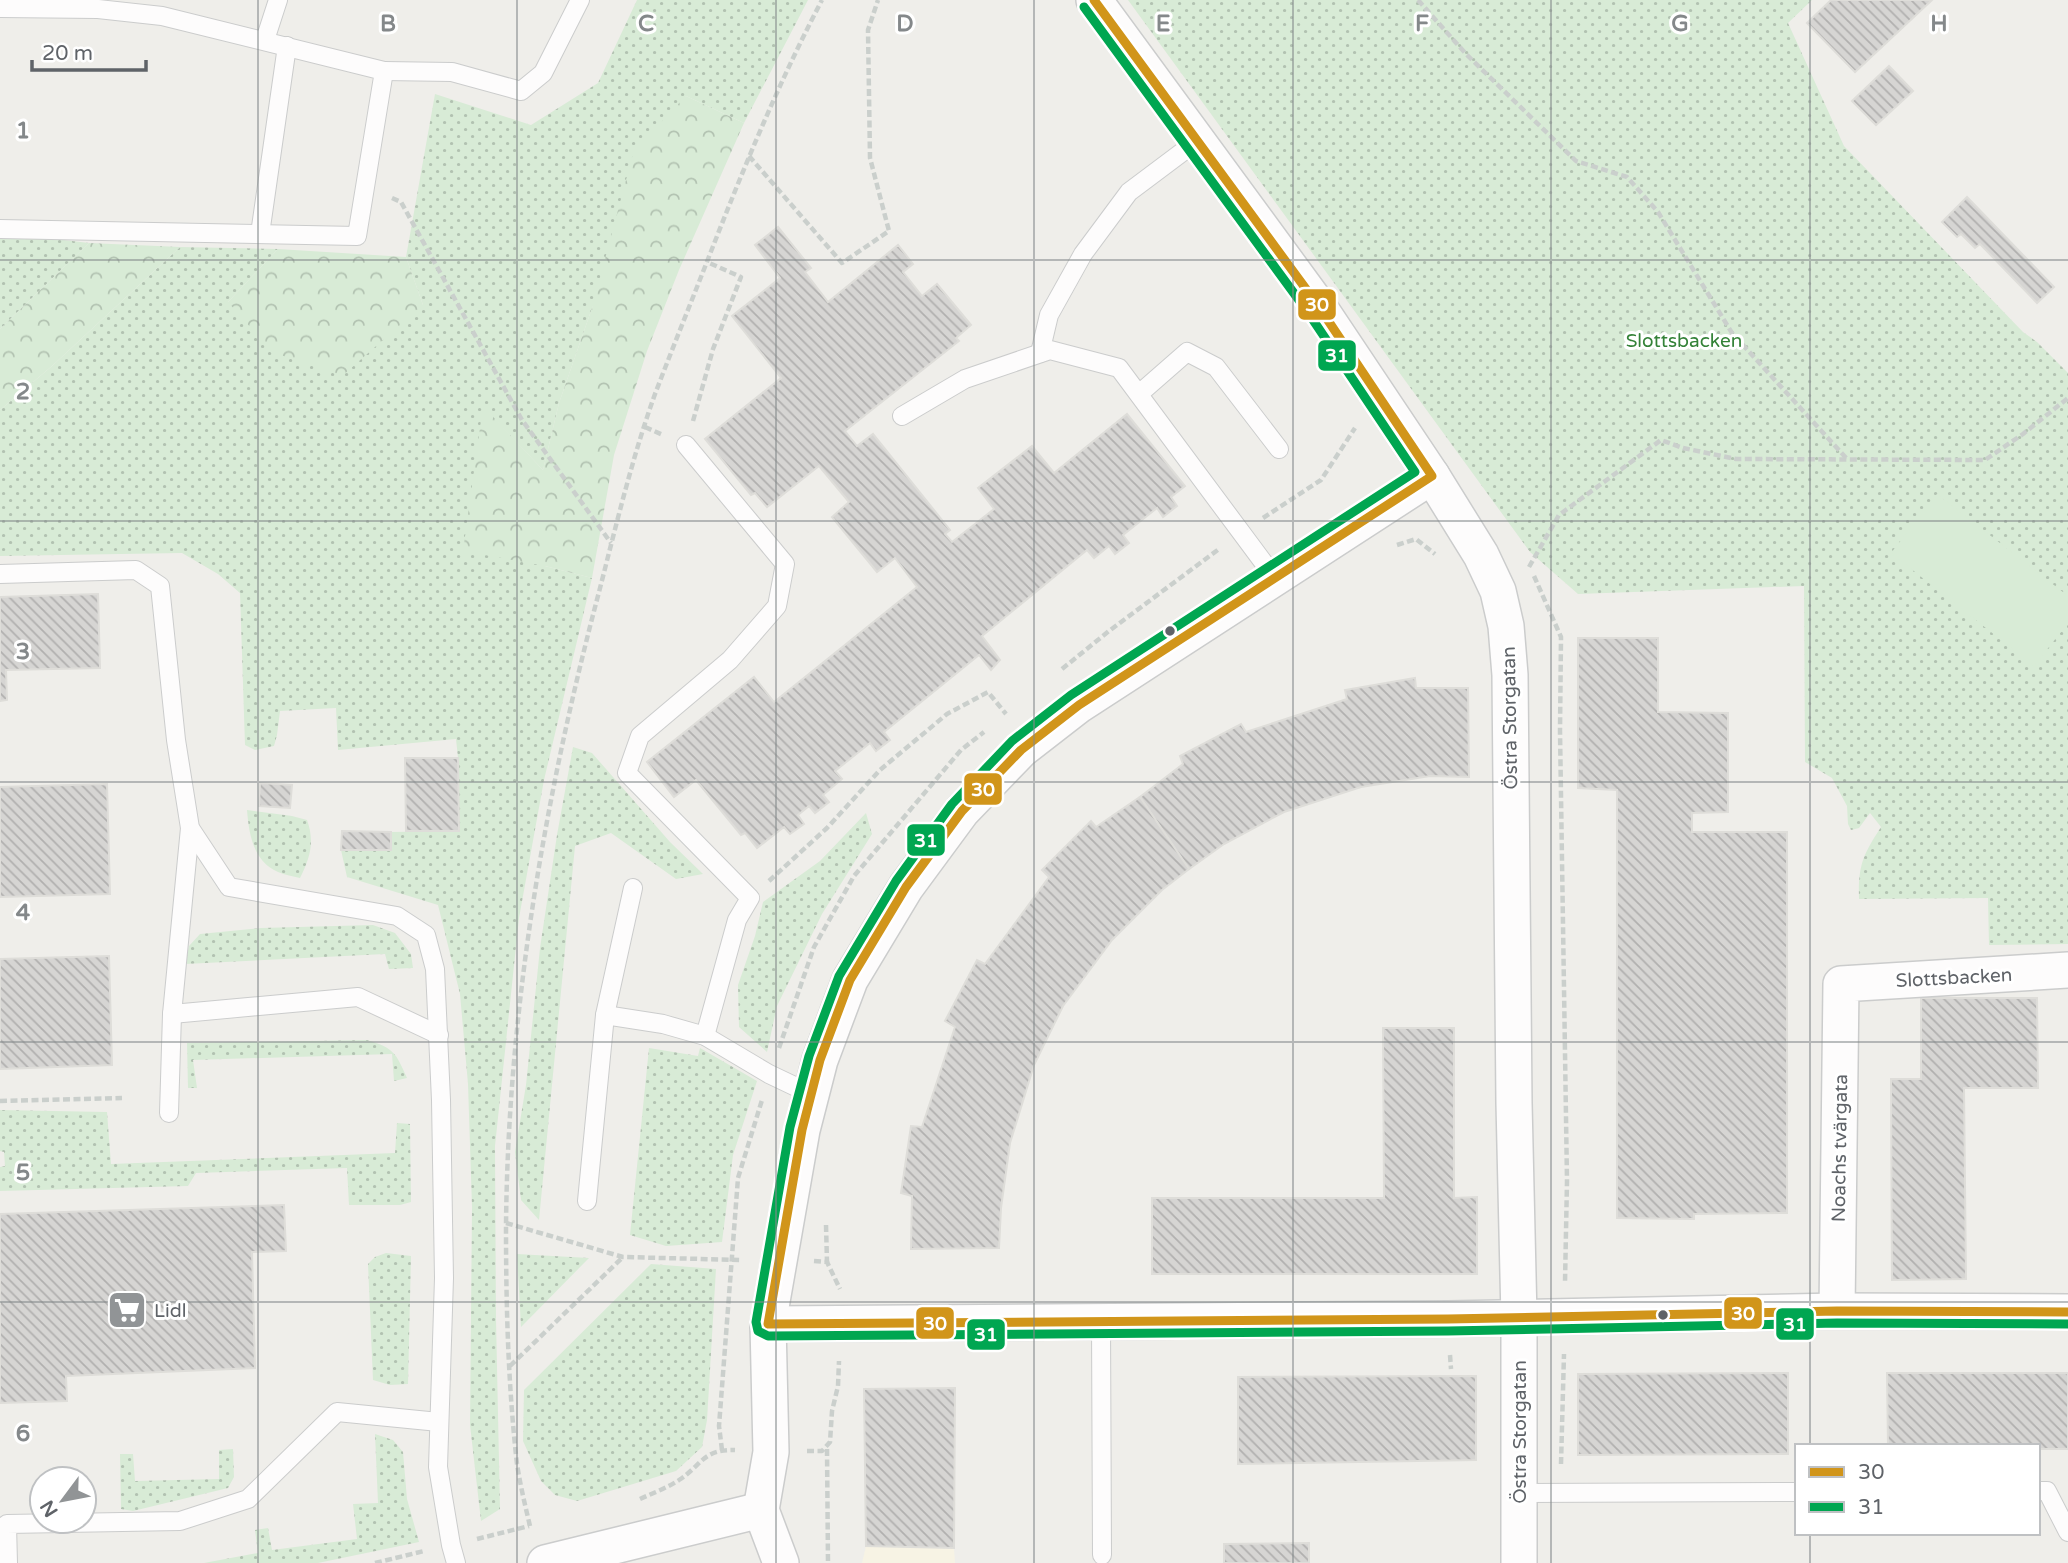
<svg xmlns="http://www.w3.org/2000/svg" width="2068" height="1563" viewBox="0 0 2068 1563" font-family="'Varela Round',sans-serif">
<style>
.commercial{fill:#f7f3e4}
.grass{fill:url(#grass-dots)}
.forest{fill:url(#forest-crowns)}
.garden{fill:#d8ebd6}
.building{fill:url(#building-back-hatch);stroke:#deddd9;stroke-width:2}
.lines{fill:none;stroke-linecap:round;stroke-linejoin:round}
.service-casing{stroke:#cbcccc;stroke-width:20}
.minor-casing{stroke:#cbcccc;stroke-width:38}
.path{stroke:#cacfcc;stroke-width:4.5;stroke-dasharray:7 3.5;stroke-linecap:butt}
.service{stroke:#fdfcfc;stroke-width:18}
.minor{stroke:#fdfcfc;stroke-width:35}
.bus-1-casing{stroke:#fff;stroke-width:14}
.bus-2-casing{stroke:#fff;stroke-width:14}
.bus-1{stroke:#d1951a;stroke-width:9}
.bus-2{stroke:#00a651;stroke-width:9}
.grid{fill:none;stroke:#84888a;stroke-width:2;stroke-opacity:0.55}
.bus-dot{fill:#5f6368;stroke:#fff;stroke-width:2.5}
.labels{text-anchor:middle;stroke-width:6;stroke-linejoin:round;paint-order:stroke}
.park-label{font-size:19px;fill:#348238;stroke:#fff}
.street-label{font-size:19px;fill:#5f6368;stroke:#fff}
.poi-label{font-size:19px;fill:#5f6368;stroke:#fff;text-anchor:start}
.grid-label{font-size:23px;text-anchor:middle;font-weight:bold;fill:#84888a;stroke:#fff;stroke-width:6;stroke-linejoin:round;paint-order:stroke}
.line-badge{stroke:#fff;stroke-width:2.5}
.badge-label{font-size:19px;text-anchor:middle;font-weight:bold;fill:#fff}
</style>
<defs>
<pattern id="grass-dots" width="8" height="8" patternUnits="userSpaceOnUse" patternTransform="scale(1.75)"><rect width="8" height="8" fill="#d8ebd6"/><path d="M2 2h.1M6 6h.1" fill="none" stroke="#b2c2b1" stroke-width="1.8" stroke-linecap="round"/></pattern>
<pattern id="forest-crowns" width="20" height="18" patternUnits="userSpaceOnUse" patternTransform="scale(1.75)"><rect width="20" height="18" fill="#d8ebd6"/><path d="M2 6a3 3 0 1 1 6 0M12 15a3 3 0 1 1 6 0" fill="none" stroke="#b2c2b1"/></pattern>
<pattern id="building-back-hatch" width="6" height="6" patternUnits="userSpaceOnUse" patternTransform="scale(1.75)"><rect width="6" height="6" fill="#d6d5d3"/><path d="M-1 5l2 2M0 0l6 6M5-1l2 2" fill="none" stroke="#b1b0af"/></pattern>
</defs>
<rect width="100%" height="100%" fill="#efeeea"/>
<polygon class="commercial" points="866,1546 954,1548 955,1563 862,1563"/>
<g class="grass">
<polygon points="637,0 808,0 744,123 686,96 592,308 559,403 543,470 483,407 545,566 592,578 544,780 519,918 495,1146 496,1319 500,1509 481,1521 470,1425 472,1207 468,1084 460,994 438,905 347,877 341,850 391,850 391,832 459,831 458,758 456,739 338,750 336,708 280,711 277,735 274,746 255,750 245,745 240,593 218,574 182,553 0,556 0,410 52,366 180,247 278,249 228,302 423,305 406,257 435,94 531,125 598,83"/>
<path d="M 1128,0 L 1812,0 L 1788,23 L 1844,146 L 2023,332 L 2037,342 L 2068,373 L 2068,944 L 1989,945 L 1988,898 L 1859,899 C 1858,865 1863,855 1881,827 L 1870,813 L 1859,828 L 1851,830 L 1848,824 L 1847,806 L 1832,778 L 1805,762 L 1804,586 L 1578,594 L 1530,552 Z"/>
<polygon points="0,235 30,236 89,243 0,329"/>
<polygon points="573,747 592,753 670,842 703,874 676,879 611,833 575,846 539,1220 521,1200 515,1152 526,1085 540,948 557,835"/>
<path d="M 247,810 L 292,816 L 307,820 C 315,842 310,858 300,878 C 293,876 285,875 278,872 C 253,861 249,834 247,810 Z"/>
<polygon points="866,813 872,834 822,914 777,1006 767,1052 739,1027 738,985 755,936 763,902 820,861"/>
<polygon points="373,925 395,933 411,954 413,968 389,969 385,954 185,964 189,946 200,934 261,928"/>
<path d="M 367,1040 C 394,1048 396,1053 407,1078 L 394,1081 L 392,1054 L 193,1060 L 197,1088 L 188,1088 L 187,1043 Z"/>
<polygon points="649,1048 698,1056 700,1048 757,1081 733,1155 722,1242 666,1246 630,1235"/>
<polygon points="0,1110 107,1112 111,1164 395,1153 397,1123 410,1124 411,1202 400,1205 349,1205 347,1168 196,1173 188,1186 0,1191 0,1167 5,1166 4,1152 0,1151"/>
<polygon points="386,1253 411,1256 408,1384 390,1385 373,1380 368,1264 375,1257"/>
<polygon points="517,1254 589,1258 521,1327"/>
<polygon points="651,1264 716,1269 707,1420 702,1447 676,1471 577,1501 555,1495 541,1481 523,1441 524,1390"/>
<polygon points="375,1434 393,1440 403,1452 407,1499 419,1542 318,1563 204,1563 258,1553 255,1530 268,1528 272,1550 357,1539 353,1504 378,1503"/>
<polygon points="233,1449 234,1477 228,1488 133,1511 121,1509 120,1454 133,1454 135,1481 219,1479 219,1450"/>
</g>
<g class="forest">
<polygon points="686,96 744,123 679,270 647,351 614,455 592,578 545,566 463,551 483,406 543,470 559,403 592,308 634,150"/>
<polygon points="89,243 180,247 52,366 0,410 0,329"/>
<polygon points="278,249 406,257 423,305 342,376 272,352 228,302"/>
</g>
<polygon class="garden" points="1937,494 2068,596 2068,623 2034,666 1891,553"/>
<g class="building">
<polygon points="1831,0 1932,0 1855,72 1807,23"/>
<polygon points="1889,66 1913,91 1876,125 1852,101"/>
<polygon points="1967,197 2054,287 2037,303 1980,244 1975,248 1961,234 1957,237 1942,222"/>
<polygon points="778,227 811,268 805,272 828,302 898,245 913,264 903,272 922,296 937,284 971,325 956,338 959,341 845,431 857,446 873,434 950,530 945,534 952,542 994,509 978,488 1032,446 1054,473 1127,414 1185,486 1171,497 1177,506 1163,517 1157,508 1123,535 1129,543 1115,554 1109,546 1094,558 1087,550 982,636 1000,660 991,670 979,655 884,732 890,740 876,751 870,743 835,771 842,779 823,795 829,802 815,813 809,806 798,815 804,824 790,834 784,827 757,848 745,833 741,835 696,780 674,797 647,762 754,677 774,702 917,587 895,558 877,572 832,517 849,502 819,466 767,507 755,493 751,495 705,439 781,378 732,316 780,278 755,245"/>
<polygon points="98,594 100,668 6,670 7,700 0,701 0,597"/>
<polygon points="1578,638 1658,638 1658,712 1728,713 1728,812 1692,813 1692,832 1787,832 1787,1213 1694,1214 1694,1219 1617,1218 1617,790 1578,788"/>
<polygon points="1415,678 1416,688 1468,688 1469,777 1430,776 1361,787 1284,812 1224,844 1189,869 1140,797 1183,764 1180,756 1241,724 1246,732 1347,699 1345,690"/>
<polygon points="405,758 458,758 459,831 406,831"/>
<polygon points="260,783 292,785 290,808 259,806"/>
<polygon points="107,784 110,894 0,897 0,787"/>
<polygon points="1140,797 1189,869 1162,890 1112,940 1063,1006 1034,1065 1010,1143 1001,1208 999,1248 911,1249 912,1196 901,1193 911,1126 922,1127 955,1027 945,1021 977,960 985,964 1049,877 1042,870 1091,821 1096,827"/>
<polygon points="342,831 391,832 391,850 341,850"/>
<polygon points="109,956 112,1065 0,1069 0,959"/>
<polygon points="1921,998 2037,998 2038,1088 1964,1088 1966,1279 1892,1280 1891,1079 1921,1079"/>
<polygon points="1383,1028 1454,1028 1454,1198 1477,1197 1477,1274 1152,1274 1152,1198 1384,1198"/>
<polygon points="284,1205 286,1251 252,1252 255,1368 66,1376 67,1401 0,1403 0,1214"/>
<polygon points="1788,1373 1788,1454 1578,1455 1578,1374"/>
<polygon points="1887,1373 2068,1373 2068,1449 2038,1449 2038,1446 1888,1446"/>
<polygon points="1476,1376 1476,1460 1238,1464 1238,1377"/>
<polygon points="955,1388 954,1548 866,1546 864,1389"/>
<polygon points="1309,1543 1309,1563 1224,1563 1224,1544"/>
</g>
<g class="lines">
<g class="service-casing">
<g id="service">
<polyline points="0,8 98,9 162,16 384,71 357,236 0,229"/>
<polyline points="265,40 278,0"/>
<polyline points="384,71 452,72 521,91 543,73 580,0"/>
<polyline points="260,234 287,46"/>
<polyline points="1040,353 1049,315 1083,254 1129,192 1197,141"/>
<polyline points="1139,394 1187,352 1216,367 1279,449"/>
<polyline points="902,416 965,379 1050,350 1119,368 1275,578"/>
<polyline points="686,445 785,564 777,606 730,660 640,736 627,773 750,898 737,920 705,1036"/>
<polyline points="0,574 136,570 160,586 176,740 190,828 229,887 397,916 426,935 435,969 441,1100 444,1278 438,1467 451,1545 456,1563"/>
<polyline points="172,1014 358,997 439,1035"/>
<polyline points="605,1015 663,1024 705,1036 769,1074 811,1094"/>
<polyline points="169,1113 172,1014 190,828"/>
<polyline points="587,1201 605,1015 633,888"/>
<polyline points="1101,1322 1102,1555"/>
<polyline points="2038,1491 2047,1491 2068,1532"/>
<polyline points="1519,1493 1797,1492"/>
<polyline points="8,1563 7,1524 180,1521 248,1499 337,1412 439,1422"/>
</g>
</g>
<g class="minor-casing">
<g id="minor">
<polyline points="1094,0 1317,304 1432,476 1481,555 1498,591 1506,626 1510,675 1514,1103 1519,1318 1519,1563"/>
<polyline points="1837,1311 1841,984 2068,970"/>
<polyline points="768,1324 1448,1319 1837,1311 2068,1312"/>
<polyline points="545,1563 761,1510"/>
<polyline points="781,1563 761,1510 771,1452 768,1324 802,1130 820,1060 850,980 906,887 962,811 1021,750 1079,705 1432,476"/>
</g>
</g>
<g class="path">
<polyline points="1418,0 1466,54 1576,161 1627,177 1658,212 1732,333 1847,459"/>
<polyline points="749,156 842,263 889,231 870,158 868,30 878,0"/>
<polyline points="392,198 401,202 522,420 611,543"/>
<polyline points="693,421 713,349 741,277 707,262"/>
<polyline points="645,427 663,435"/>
<polyline points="1263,518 1321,480 1355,428"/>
<polyline points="1397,545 1416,539 1435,554"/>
<polyline points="1529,567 1559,515 1661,440 1683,448 1736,459 1985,460 2023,434 2068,398"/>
<polyline points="1534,576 1561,637 1560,731 1567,1181 1565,1282"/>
<polyline points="1062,669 1109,631 1219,549"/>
<polyline points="769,881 827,828 880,770 947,714 988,692 1006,714"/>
<polyline points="779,1048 814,947 854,876 961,750 984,732"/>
<polyline points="0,1101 122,1098"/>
<polyline points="506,1223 623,1257 742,1260"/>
<polyline points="826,1225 827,1262"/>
<polyline points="814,1261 827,1262 840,1289"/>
<polyline points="1450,1355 1451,1369"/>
<polyline points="510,1366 622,1258"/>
<polyline points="827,1449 828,1563"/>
<polyline points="722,1450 719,1426 738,1178 762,1100"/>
<polyline points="807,1451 822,1451 830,1442 832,1411 838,1386 839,1361"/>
<polyline points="1561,1464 1564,1354"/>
<path d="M 640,1499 C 653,1493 667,1488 679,1480 C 702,1465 703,1449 735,1450"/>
<path d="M 530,1526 C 525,1505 520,1484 517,1464 C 508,1385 506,1305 506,1226 C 508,1012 544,799 599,592 C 616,526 632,458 655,394 C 673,347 692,300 710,254 C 744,167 779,82 822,0"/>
<polyline points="477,1539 529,1526"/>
<polyline points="375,1563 424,1551"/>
</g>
<use href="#service" class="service"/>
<use href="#minor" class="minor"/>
<g class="bus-1-casing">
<polyline id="bus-1" points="1094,0 1317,304 1432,476 1079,705 1021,750 962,811 906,887 850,980 820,1060 802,1130 768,1324 1448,1319 1837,1311 2068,1312"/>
</g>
<g class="bus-2-casing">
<polyline id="bus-2" points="1084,7 1307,311 1415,472 1071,695 1012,741 952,804 896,881 839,976 809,1056 790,1127 756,1322 758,1331 768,1336 1448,1331 1837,1323 2068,1324"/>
</g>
<use href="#bus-1" class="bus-1"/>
<use href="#bus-2" class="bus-2"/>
</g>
<path class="grid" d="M 258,0 L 258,1563M 517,0 L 517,1563M 776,0 L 776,1563M 1034,0 L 1034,1563M 1293,0 L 1293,1563M 1551,0 L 1551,1563M 1810,0 L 1810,1446M 0,260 L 2068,260M 0,521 L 2068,521M 0,782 L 2068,782M 0,1042 L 2068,1042M 0,1302 L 2068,1302M 1810,1533 L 1810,1563"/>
<defs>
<g id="supermarket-square" transform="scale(2.0125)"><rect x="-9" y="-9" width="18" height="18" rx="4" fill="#919496" stroke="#fff"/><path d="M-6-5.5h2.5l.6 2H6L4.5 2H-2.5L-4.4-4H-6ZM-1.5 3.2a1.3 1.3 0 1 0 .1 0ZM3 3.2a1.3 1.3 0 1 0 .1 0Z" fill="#fff"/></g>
</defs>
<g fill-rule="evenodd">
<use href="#supermarket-square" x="127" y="1310"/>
</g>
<g class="bus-dot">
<circle cx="1170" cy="631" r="6"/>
<circle cx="1663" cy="1315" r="6"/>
</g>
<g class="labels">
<g class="park-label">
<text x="1684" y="347">Slottsbacken</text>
</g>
<g class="street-label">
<text transform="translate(1509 718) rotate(-91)" y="7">Östra Storgatan</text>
<text transform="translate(1954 977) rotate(-3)" y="7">Slottsbacken</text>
<text transform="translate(1839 1148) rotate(-89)" y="7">Noachs tvärgata</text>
<text transform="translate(1519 1432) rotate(-90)" y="7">Östra Storgatan</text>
</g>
<g class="poi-label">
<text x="154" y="1317">Lidl</text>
</g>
</g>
<g class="grid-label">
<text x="388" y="31">B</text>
<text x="646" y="31">C</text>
<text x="905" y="31">D</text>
<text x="1163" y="31">E</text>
<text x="1422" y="31">F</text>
<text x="1680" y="31">G</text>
<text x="1939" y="31">H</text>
<text x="23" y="138">1</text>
<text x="23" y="399">2</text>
<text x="23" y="659">3</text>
<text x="23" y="920">4</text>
<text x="23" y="1180">5</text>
<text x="23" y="1441">6</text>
</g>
<g class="line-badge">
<rect x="1297" y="288" width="40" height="33" rx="7" fill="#d1951a"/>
<rect x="1317" y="339" width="40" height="33" rx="7" fill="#00a651"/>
<rect x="963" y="772" width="40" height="34" rx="7" fill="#d1951a"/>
<rect x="906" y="823" width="40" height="34" rx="7" fill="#00a651"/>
<rect x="1723" y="1296" width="40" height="34" rx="7" fill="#d1951a"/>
<rect x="915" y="1306" width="40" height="34" rx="7" fill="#d1951a"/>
<rect x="1775" y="1307" width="40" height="34" rx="7" fill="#00a651"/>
<rect x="966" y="1318" width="40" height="33" rx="7" fill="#00a651"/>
</g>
<g class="badge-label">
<text x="1317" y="311">30</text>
<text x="1337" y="362">31</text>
<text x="983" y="796">30</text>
<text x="926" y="847">31</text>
<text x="1743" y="1320">30</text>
<text x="935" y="1330">30</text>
<text x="1795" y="1331">31</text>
<text x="986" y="1341">31</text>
</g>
<rect x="1795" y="1444" width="245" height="91" fill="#ffffff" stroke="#bfc1c3" stroke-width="2"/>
<rect x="1809" y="1467" width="35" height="10" fill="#d1951a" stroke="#bfc1c3" stroke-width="2"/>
<text x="1858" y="1479" font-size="21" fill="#5f6368">30</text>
<rect x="1809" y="1502" width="35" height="10" fill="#00a651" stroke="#bfc1c3" stroke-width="2"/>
<text x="1858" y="1514" font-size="21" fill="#5f6368">31</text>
<g transform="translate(63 1500) rotate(238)"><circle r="33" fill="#ffffff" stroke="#bfc1c3" stroke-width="2"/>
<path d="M0-5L12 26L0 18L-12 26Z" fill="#919496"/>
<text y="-10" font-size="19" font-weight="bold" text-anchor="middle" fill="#5f6368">N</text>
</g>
<path d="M32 60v10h114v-10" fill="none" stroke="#5f6368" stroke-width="3.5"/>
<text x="42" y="60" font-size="21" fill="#5f6368" stroke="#ffffff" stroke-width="5" paint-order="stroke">20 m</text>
</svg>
